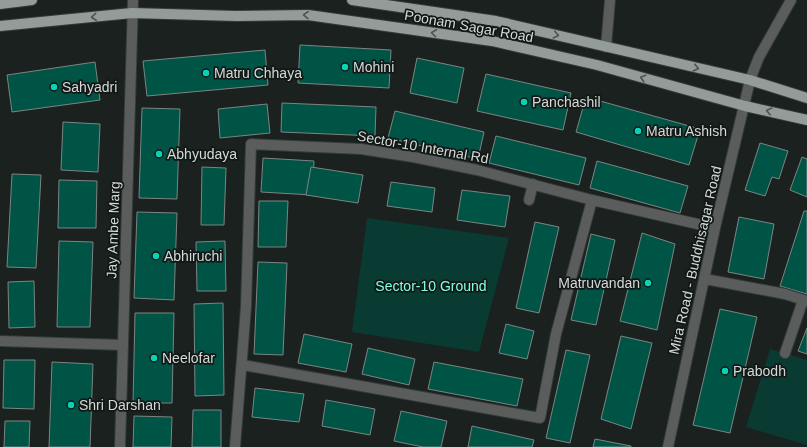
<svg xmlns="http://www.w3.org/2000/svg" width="807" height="447" viewBox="0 0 807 447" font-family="Arial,sans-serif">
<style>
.green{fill:#0a3b32}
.building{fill:#005446;stroke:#7c8582}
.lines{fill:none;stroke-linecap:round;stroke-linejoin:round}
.minor-casing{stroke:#343b39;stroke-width:12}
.major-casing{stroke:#343b39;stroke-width:12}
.minor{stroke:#5a5d5c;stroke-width:10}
.major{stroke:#949c9a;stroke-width:10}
.oneway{stroke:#4c5351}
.poi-dot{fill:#05d5b6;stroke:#111816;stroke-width:1.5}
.labels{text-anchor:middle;stroke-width:3.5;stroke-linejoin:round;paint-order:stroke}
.street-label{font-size:14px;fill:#d5dad9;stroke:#111816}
.poi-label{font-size:14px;fill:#d5dad9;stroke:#111816;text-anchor:start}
.park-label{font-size:14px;fill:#7dffe2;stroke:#111816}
</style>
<rect width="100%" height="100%" fill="#1a211f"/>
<g class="green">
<polygon points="367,218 509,238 479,352 352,332"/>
<polygon points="770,349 807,360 807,445 746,427"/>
</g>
<g class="building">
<polygon points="300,45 391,50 389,88 298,83"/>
<polygon points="265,50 268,85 147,96 143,61"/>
<polygon points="417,58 464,68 457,103 410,93"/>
<polygon points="95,62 100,100 12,112 7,75"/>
<polygon points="486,74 571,93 563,130 477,111"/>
<polygon points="586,97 700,129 689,165 576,132"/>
<polygon points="282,103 376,107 375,136 281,132"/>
<polygon points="267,104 270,133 220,138 218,109"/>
<polygon points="142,108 180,109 177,199 139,198"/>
<polygon points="395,111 484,132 478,159 388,138"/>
<polygon points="63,122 100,124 98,172 61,170"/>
<polygon points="496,136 586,158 579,185 489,163"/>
<polygon points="760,143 788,151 779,179 772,177 765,196 745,190"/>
<polygon points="802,157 807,159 807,197 790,190"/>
<polygon points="263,158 314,161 312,195 261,192"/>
<polygon points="597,161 688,186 680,213 590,188"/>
<polygon points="202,167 226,168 224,225 201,225"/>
<polygon points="311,167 363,175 358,203 306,195"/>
<polygon points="12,174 41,175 36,268 7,267"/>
<polygon points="59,180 97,181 96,228 58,228"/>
<polygon points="391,182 435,188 432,212 387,206"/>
<polygon points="462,190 510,196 505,227 457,220"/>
<polygon points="259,201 288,201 286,247 258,247"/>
<polygon points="804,211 807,211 807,294 780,286"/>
<polygon points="137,212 177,213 174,300 134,298"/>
<polygon points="739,217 774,224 764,279 728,272"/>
<polygon points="535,222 559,227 539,313 516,308"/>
<polygon points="642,233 675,244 657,330 620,321"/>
<polygon points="591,234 615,240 596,325 571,320"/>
<polygon points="59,241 93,242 90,327 57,327"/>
<polygon points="225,241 226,291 197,291 196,242"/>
<polygon points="258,262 287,263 283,355 254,354"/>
<polygon points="34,281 35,327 9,328 8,282"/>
<polygon points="223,303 224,395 195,396 194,304"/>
<polygon points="720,309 757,317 730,433 693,425"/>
<polygon points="135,313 174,313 172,403 133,403"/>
<polygon points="506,324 534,331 527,359 499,353"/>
<polygon points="807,328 807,354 798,351"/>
<polygon points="304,334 352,344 346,372 298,363"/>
<polygon points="621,336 652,343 631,429 601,419"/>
<polygon points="368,348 415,359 409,385 362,374"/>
<polygon points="566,350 590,355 570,443 546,438"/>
<polygon points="4,360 35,360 34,409 3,408"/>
<polygon points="52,362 93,364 90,447 49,447"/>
<polygon points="434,362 523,379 517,406 428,389"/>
<polygon points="255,388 304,394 299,422 252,417"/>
<polygon points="326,400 375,409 370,435 322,426"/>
<polygon points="193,410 221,410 221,447 192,447"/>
<polygon points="401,411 447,421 441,447 423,447 394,441"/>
<polygon points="134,416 172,417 171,447 133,447"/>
<polygon points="5,421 30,421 29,447 4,447"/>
<polygon points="472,426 534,440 532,447 468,447"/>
<polygon points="595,439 631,446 631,447 593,447"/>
</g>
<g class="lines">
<g class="minor-casing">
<g id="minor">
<polyline points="606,47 610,0"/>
<polyline points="529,200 533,184"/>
<polyline points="705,279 785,294 807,301"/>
<polyline points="0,341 123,345"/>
<polyline points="785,353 803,300"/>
<polyline points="243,365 540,418 556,334 592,200"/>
<polyline points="120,447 133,0"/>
<polyline points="235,447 246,307 251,144 361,149 413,157 477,170 592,200 715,228"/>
<polyline points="668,447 715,228 750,80 759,57 791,0"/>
</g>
</g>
<g class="major-casing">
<g id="major">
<polyline points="352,0 496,21 750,80 807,98"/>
<polyline points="0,4 32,0"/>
<polyline points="0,26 132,13 236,16 308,15 492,41 597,65 745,106 807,120"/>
</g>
</g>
<use href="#minor" class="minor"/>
<use href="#major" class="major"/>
</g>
<defs><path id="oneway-chevron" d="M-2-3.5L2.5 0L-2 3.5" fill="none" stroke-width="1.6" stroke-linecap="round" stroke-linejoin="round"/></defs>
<g class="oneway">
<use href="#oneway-chevron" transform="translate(306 15) rotate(-178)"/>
<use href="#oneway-chevron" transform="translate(94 17) rotate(175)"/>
<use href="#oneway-chevron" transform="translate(434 33) rotate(-172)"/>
<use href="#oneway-chevron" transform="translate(556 35) rotate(13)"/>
<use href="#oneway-chevron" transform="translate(696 68) rotate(13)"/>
<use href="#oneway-chevron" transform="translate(643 78) rotate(-165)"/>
<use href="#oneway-chevron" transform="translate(769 111) rotate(-167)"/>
</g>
<g class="poi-dot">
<circle cx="345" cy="67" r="4"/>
<circle cx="206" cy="73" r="4"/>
<circle cx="54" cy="87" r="4"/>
<circle cx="524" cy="102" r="4"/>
<circle cx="638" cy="131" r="4"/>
<circle cx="159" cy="154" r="4"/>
<circle cx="156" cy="256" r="4"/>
<circle cx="648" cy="283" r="4"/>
<circle cx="154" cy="358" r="4"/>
<circle cx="725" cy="371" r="4"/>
<circle cx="71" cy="405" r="4"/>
</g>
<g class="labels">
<g class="street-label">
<text transform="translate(469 26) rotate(10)" y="5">Poonam Sagar Road</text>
<text transform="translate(423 147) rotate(10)" y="5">Sector-10 Internal Rd</text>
<text transform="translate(113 230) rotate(-88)" y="5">Jay Ambe Marg</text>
<text transform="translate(695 260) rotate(-77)" y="5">Mira Road - Buddhisagar Road</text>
</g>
<g class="poi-label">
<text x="353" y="72">Mohini</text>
<text x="214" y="78">Matru Chhaya</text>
<text x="62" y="92">Sahyadri</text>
<text x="532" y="107">Panchashil</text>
<text x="646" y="136">Matru Ashish</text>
<text x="167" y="159">Abhyudaya</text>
<text x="164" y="261">Abhiruchi</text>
<text x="640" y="288" text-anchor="end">Matruvandan</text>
<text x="162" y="363">Neelofar</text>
<text x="733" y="376">Prabodh</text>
<text x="79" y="410">Shri Darshan</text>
</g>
<g class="park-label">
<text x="431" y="291">Sector-10 Ground</text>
</g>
</g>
</svg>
